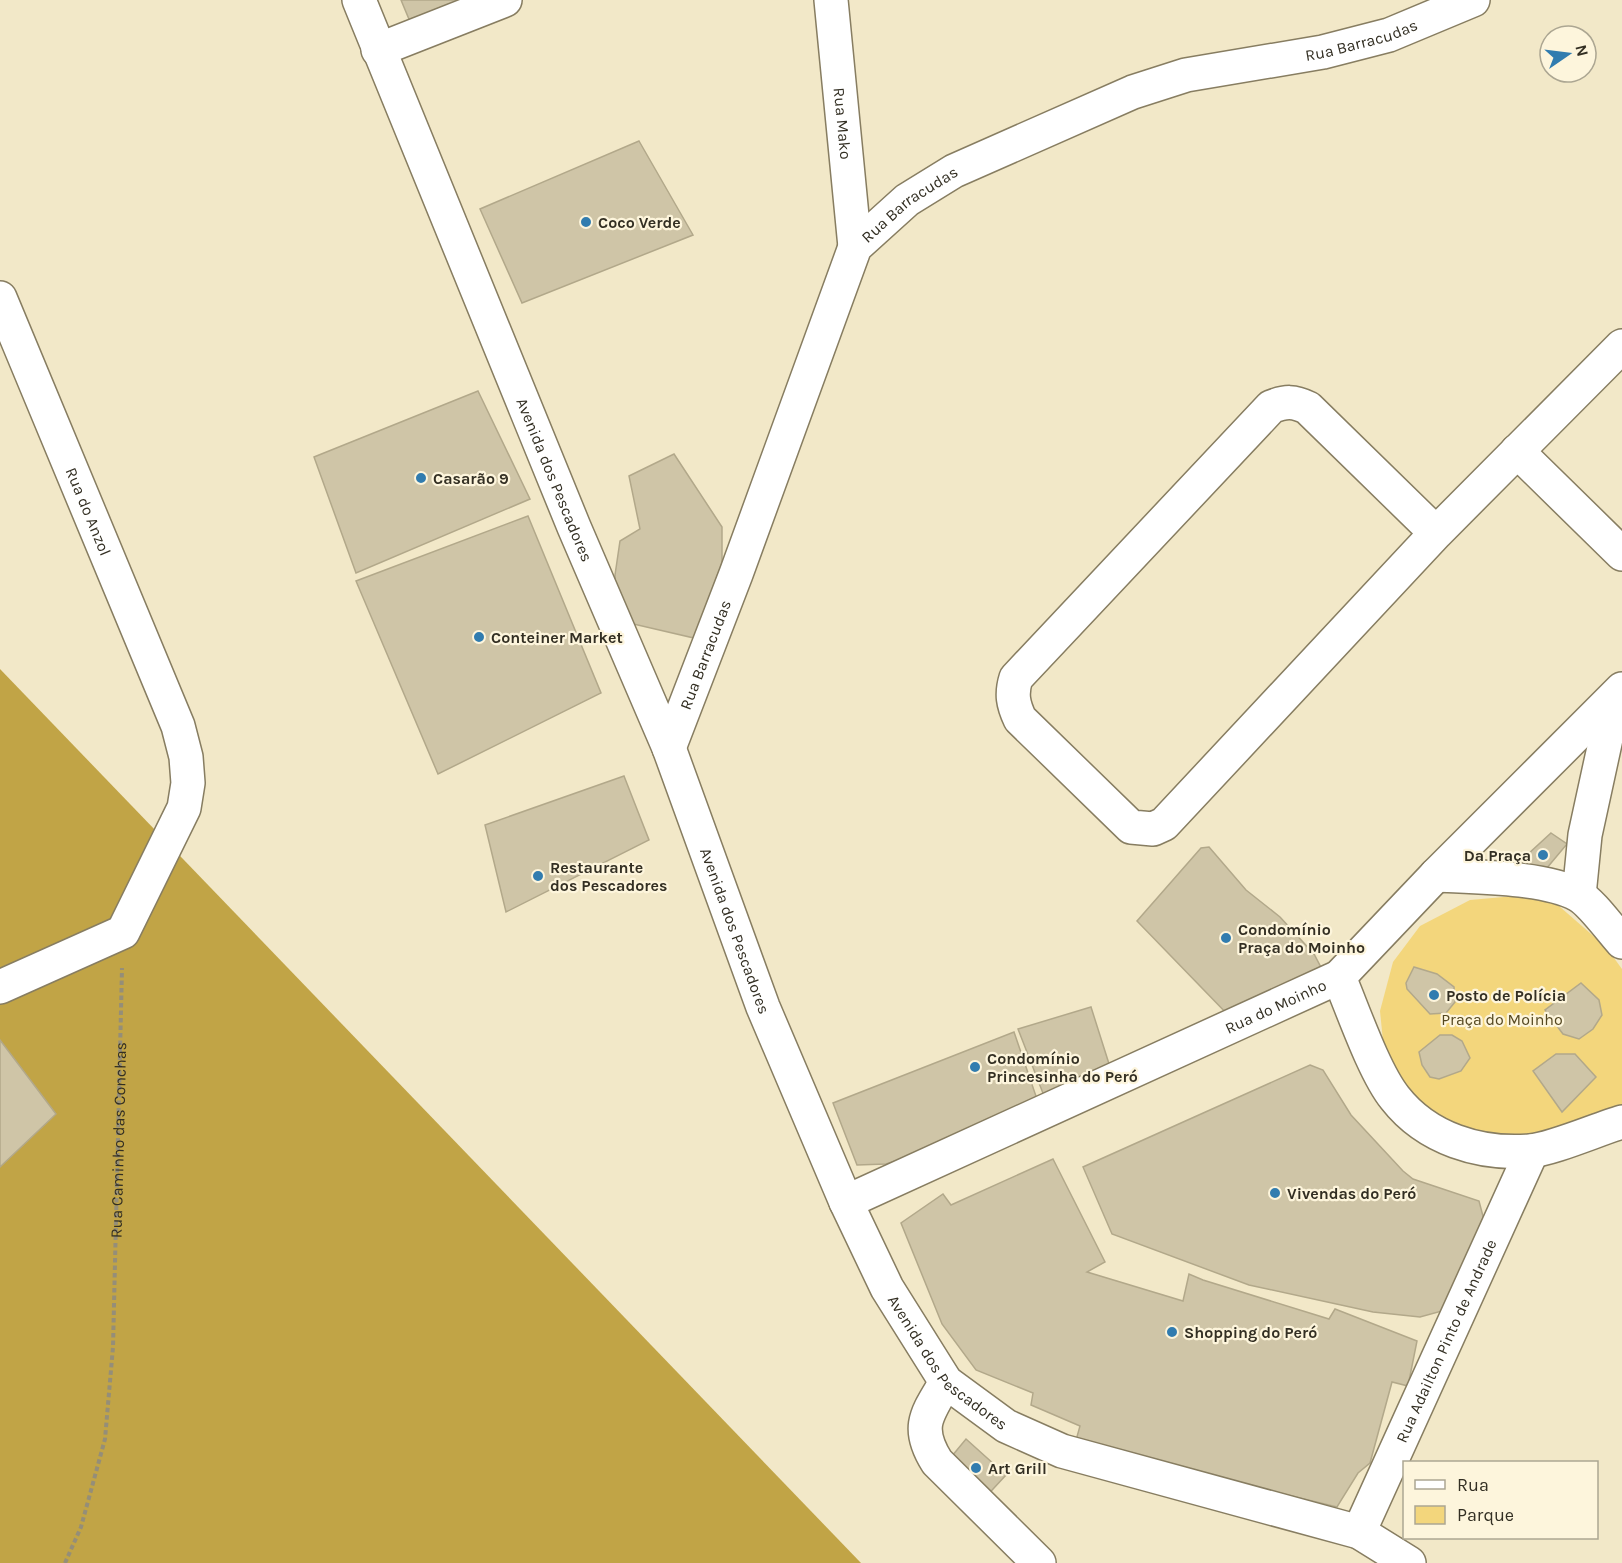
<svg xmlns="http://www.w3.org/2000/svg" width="1622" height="1563" viewBox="0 0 1622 1563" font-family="Karla,sans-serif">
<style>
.green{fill:#f3d67c}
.forest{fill:#c1a446}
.building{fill:#cfc5a7;stroke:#b2a88a;stroke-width:1.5}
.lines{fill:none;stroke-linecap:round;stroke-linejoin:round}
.street-casing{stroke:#877d61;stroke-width:36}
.path{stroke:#958e78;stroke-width:4;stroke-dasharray:4.5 3;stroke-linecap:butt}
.street{stroke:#fff;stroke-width:33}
.poi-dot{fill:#317caf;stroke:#fdf5dc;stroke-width:2}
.labels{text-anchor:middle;stroke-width:4.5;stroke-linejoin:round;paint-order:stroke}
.street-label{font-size:16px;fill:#332f23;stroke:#fdf5dc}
.poi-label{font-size:16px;font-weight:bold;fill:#332f23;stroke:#fdf5dc;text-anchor:start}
.park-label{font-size:16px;fill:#554821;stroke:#fdf5dc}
</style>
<rect width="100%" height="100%" fill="#f2e8c8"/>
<polygon class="green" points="1527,895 1559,906 1606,947 1622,969 1622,1109 1506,1145 1470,1141 1406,1096 1384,1051 1380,1011 1393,962 1420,926 1470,900"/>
<polygon class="forest" points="0,669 861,1563 0,1563"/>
<g class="building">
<polygon points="401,0 496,0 411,24"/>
<polygon points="639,141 693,235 522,303 480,209"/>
<polygon points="478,391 530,499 356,573 314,457"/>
<polygon points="674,454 722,527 722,563 694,638 616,620 615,575 620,541 640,529 629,476"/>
<polygon points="528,516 601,693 438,774 356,581"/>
<polygon points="624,776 649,840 506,912 485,825"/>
<polygon points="1551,833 1567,844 1541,875 1515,866"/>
<polygon points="1209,847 1246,890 1280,917 1314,954 1326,977 1232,1019 1137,921 1201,848"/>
<polygon points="1414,967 1437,974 1454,987 1455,1002 1446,1013 1430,1014 1407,989 1406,983"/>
<polygon points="1581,983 1599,1000 1602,1015 1593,1029 1579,1039 1563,1034 1545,1010"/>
<polygon points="1091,1007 1110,1067 1046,1101 1018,1029"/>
<polygon points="1014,1032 1038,1102 917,1154 886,1164 857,1165 833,1103"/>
<polygon points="1440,1035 1452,1035 1462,1041 1470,1058 1461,1071 1439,1079 1430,1077 1422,1065 1419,1052"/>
<polygon points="0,1040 56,1114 0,1167"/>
<polygon points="1556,1054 1575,1054 1596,1077 1562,1112 1533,1071"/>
<polygon points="1310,1065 1323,1070 1351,1115 1403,1171 1413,1179 1479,1201 1484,1220 1453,1308 1420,1317 1373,1312 1249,1285 1112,1234 1083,1167"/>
<polygon points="1053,1159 1105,1262 1087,1272 1183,1301 1189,1274 1203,1280 1329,1319 1335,1309 1417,1341 1408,1386 1392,1382 1370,1463 1358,1473 1337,1507 1075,1444 1080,1426 1031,1405 1033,1393 976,1370 942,1324 901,1223 943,1194 951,1205"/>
<polygon points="966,1439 1006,1475 982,1501 947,1462"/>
</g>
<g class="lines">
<g class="street-casing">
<g id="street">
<path id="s2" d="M 359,0 L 574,527 L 669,748 L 763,1007 L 846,1202 L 887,1288 L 946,1382 L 1006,1426 L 1062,1451 L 1359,1532 L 1409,1563"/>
<path id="s3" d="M 831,0 L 855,247"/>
<polyline points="378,50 505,0"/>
<path id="s4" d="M 0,298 L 178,726 L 186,757 L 188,783 L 184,808 L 123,932 L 0,987"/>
<polyline points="1517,451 1622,554"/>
<path d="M 1436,533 L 1308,408 C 1294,401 1286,401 1271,407 L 1016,678 C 1011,694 1013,704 1020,719 L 1131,827 L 1153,829 L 1164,824 L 1436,533 L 1622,346"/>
<path id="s5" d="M 669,748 L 736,574 L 855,247 L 907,200 L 954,171 L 1133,92 L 1186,75 L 1323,52 L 1389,35 L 1473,0"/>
<path d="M 1436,875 C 1474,877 1545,877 1578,895 C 1591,902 1611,930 1622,942"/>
<polyline points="1579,895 1585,835 1615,697"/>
<path d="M 1339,977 C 1353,1010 1374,1072 1395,1098 C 1427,1139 1480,1155 1530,1151 C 1553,1149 1598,1129 1622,1122"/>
<path id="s6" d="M 846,1202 L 1339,977 L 1436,875 L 1622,689"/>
<path d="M 946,1382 C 927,1414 915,1427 937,1462 L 1039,1563"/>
<path id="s7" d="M 1359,1532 L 1532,1151"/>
</g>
</g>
<path class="path" id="s1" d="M 65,1563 L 81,1527 L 105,1439 L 113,1347 L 122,968"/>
<use href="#street" class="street"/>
</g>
<g class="poi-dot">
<circle cx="586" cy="222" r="6"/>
<circle cx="421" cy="478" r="6"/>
<circle cx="479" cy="637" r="6"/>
<circle cx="1543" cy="855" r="6"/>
<circle cx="538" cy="876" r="6"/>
<circle cx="1226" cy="938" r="6"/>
<circle cx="1434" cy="995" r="6"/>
<circle cx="975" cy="1067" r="6"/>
<circle cx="1275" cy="1193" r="6"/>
<circle cx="1172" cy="1332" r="6"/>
<circle cx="976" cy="1468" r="6"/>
</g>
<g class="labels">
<g class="street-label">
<text dy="6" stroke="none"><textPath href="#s5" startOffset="1090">Rua Barracudas</textPath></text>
<text dy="6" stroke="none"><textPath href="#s3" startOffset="124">Rua Mako</textPath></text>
<text dy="6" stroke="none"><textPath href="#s5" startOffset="604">Rua Barracudas</textPath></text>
<text dy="6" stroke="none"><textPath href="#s2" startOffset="518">Avenida dos Pescadores</textPath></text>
<text dy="6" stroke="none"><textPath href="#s4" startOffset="231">Rua do Anzol</textPath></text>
<text dy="6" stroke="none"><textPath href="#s5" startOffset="100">Rua Barracudas</textPath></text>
<text dy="6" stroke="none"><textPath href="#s2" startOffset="1004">Avenida dos Pescadores</textPath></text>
<text dy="6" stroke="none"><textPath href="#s6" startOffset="472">Rua do Moinho</textPath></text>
<text dy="6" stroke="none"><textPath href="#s1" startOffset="430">Rua Caminho das Conchas</textPath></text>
<text dy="6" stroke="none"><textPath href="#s7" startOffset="210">Rua Adailton Pinto de Andrade</textPath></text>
<text dy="6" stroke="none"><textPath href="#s2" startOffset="1490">Avenida dos Pescadores</textPath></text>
</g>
<g class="poi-label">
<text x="598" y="228">Coco Verde</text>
<text x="433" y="484">Casarão 9</text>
<text x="491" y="643">Conteiner Market</text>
<text x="1531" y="861" text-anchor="end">Da Praça</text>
<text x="550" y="873">Restaurante<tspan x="550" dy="18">dos Pescadores</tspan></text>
<text x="1238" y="935">Condomínio<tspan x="1238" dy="18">Praça do Moinho</tspan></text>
<text x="1446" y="1001">Posto de Polícia</text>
<text x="987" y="1064">Condomínio<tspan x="987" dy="18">Princesinha do Peró</tspan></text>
<text x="1287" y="1199">Vivendas do Peró</text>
<text x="1184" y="1338">Shopping do Peró</text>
<text x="988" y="1474">Art Grill</text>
</g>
<g class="park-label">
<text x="1502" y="1025">Praça do Moinho</text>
</g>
</g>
<rect x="1403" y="1461" width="195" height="78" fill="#fdf5dc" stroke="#aca692" stroke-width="1.5"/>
<rect x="1415" y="1480" width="30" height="9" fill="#ffffff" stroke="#aca692" stroke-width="1.5"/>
<text x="1457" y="1491" font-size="18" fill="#332f23">Rua</text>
<rect x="1415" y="1506" width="30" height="18" fill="#f3d67c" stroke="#aca692" stroke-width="1.5"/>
<text x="1457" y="1521" font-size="18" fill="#332f23">Parque</text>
<g transform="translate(1568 54) rotate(76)"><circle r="28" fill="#fdf5dc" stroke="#aca692" stroke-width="1.5"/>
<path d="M0-4.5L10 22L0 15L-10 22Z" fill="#317caf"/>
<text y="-9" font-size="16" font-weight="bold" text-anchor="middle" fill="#332f23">N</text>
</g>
</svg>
